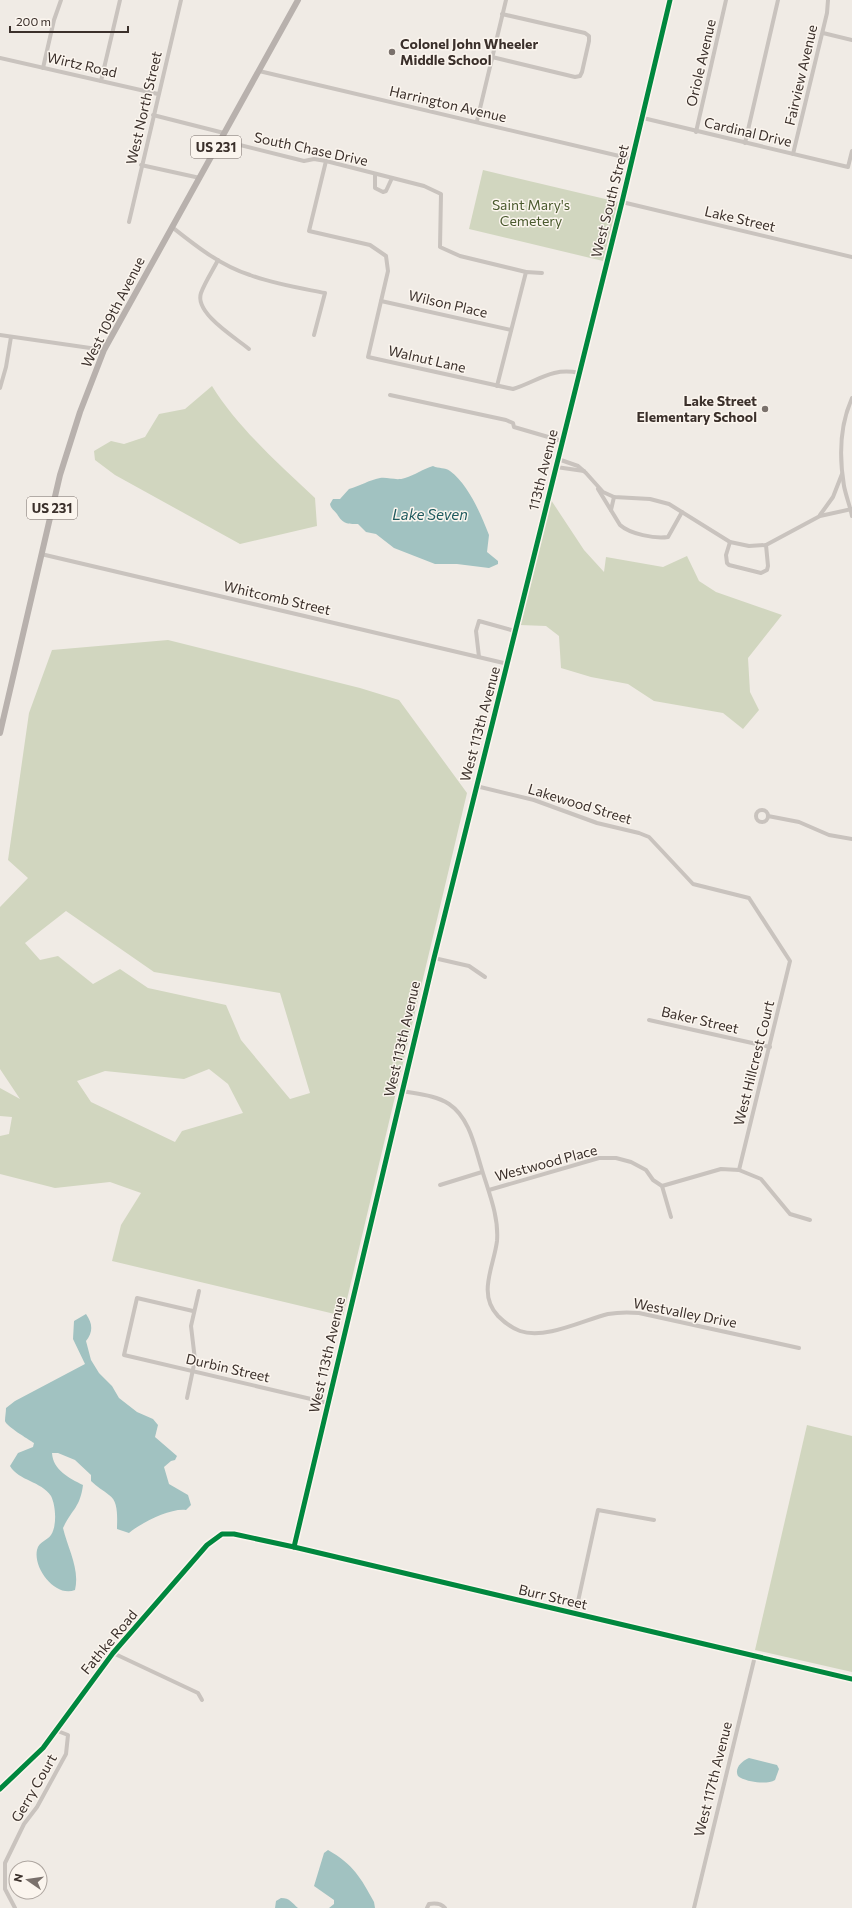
<svg xmlns="http://www.w3.org/2000/svg" width="852" height="1908" viewBox="0 0 852 1908" font-family="Commissioner,sans-serif">
<style>
.green{fill:#d1d6bf;fill-rule:evenodd}
.water{fill:#a1c2c1}
.lines{fill:none;stroke-linecap:round;stroke-linejoin:round}
.street{stroke:#c9c3be;stroke-width:4}
.primary{stroke:#b8b1ad;stroke-width:6}
.cycleway-casing{stroke:#fbf5ee;stroke-width:8}
.cycleway{stroke:#00873e;stroke-width:5}
.poi-dot{fill:#7a716c;stroke:#fbf5ee;stroke-width:1.5}
.labels{text-anchor:middle;stroke-width:3;stroke-linejoin:round;paint-order:stroke}
.shield{fill:#fbf5ee;stroke:#756b66;stroke-width:1}
.shield-label{font-size:13px;font-weight:bold;fill:#3b302b}
.poi-label{font-size:14px;font-weight:bold;fill:#3b302b;stroke:#fbf5ee;text-anchor:start}
.street-label{font-size:14px;fill:#3b302b;stroke:#fbf5ee}
.park-label{font-size:14px;fill:#4a5a2e;stroke:#fbf5ee}
.water-label{font-size:15px;font-style:italic;fill:#1f5a5e;stroke:#fbf5ee}
</style>
<rect width="100%" height="100%" fill="#f0ebe5"/>
<g class="green">
<polygon points="483,170 618,202 603,261 469,229"/>
<path d="M 212,386 C 239,429 278,463 315,498 L 317,526 L 240,544 L 115,475 L 95,460 L 94,451 L 111,441 L 124,444 L 145,437 L 159,414 L 185,409 Z"/>
<polygon points="551,500 584,550 604,572 606,557 663,567 687,556 699,581 716,592 782,615 748,658 750,692 759,710 743,729 723,713 654,701 628,684 591,677 561,668 559,636 546,626 520,625"/>
<path d="M 168,640 L 360,688 L 399,700 L 467,793 L 343,1316 L 112,1261 L 121,1225 L 141,1193 L 110,1182 L 55,1188 L 0,1174 L 0,1136 L 9,1134 L 12,1117 L 0,1116 L 0,1088 L 20,1099 L 0,1069 L 0,907 L 28,878 L 8,860 L 29,713 L 52,650 ZM 66,911 L 154,972 L 280,993 L 310,1093 L 290,1099 L 241,1040 L 226,1005 L 148,988 L 120,969 L 93,984 L 58,956 L 40,960 L 25,943 ZM 209,1069 L 228,1084 L 243,1113 L 182,1131 L 175,1142 L 91,1102 L 77,1081 L 105,1071 L 184,1079 Z"/>
<polygon points="807,1425 852,1436 852,1672 755,1650"/>
</g>
<g class="water">
<path d="M 433,466 C 439,469 445,467 450,471 C 469,485 481,515 489,535 L 487,552 L 498,561 L 498,564 L 489,568 L 457,564 L 435,564 L 394,548 L 376,534 L 366,532 L 358,524 C 347,524 343,524 337,514 C 334,510 331,509 330,504 L 333,499 L 340,499 L 349,489 C 360,486 369,480 380,478 C 389,477 396,481 405,478 C 415,475 423,469 433,466 Z"/>
<path d="M 86,1314 C 93,1324 93,1332 86,1341 L 91,1360 L 99,1373 L 112,1386 L 119,1398 L 137,1412 L 153,1419 L 158,1425 L 155,1437 L 177,1456 L 175,1460 L 171,1461 L 164,1467 L 169,1484 L 188,1495 L 191,1505 L 186,1510 C 170,1508 141,1523 129,1533 L 117,1529 C 117,1519 119,1501 109,1495 C 103,1490 97,1487 91,1481 L 91,1475 L 75,1460 L 58,1453 L 52,1453 C 53,1470 69,1478 83,1485 C 80,1508 72,1509 63,1528 C 68,1549 80,1569 75,1590 C 56,1598 33,1569 37,1550 C 39,1541 47,1541 51,1535 C 57,1526 56,1506 51,1496 C 41,1481 19,1481 10,1466 L 18,1453 L 33,1447 L 34,1443 C 28,1439 6,1426 5,1421 C 5,1417 6,1412 6,1408 L 15,1401 L 85,1364 L 73,1339 L 74,1321 Z"/>
<path d="M 749,1758 L 777,1765 L 779,1769 L 775,1780 C 767,1785 745,1782 738,1776 C 734,1768 742,1761 749,1758 Z"/>
<path d="M 328,1850 C 353,1864 361,1878 374,1902 L 375,1908 L 329,1908 L 334,1904 L 334,1900 L 314,1886 L 324,1853 Z"/>
<path d="M 281,1898 C 290,1898 292,1903 298,1908 L 275,1908 L 276,1901 Z"/>
</g>
<g class="lines">
<g class="street">
<polyline points="823,33 852,40"/>
<polyline points="492,57 575,77 580,76 582,72 589,41 589,36 585,33 502,14"/>
<polyline points="0,58 158,94"/>
<polyline points="43,68 54,20 61,0"/>
<polyline points="259,71 632,159"/>
<polyline points="101,81 120,0"/>
<polyline points="153,115 224,133"/>
<polyline points="643,118 848,167 852,151"/>
<polyline points="477,121 506,0"/>
<polyline points="696,132 726,0"/>
<polyline points="220,140 304,161 314,159 326,161 424,186 441,194 440,247 460,256 526,272"/>
<polyline points="745,143 778,0"/>
<polyline points="793,154 827,13 828,0"/>
<path d="M 326,161 L 309,231 L 370,245 L 386,256 L 388,271 L 368,357 L 513,389 C 538,381 552,367 579,373"/>
<polyline points="141,165 200,178"/>
<polyline points="375,174 375,188 383,192 386,191 392,178"/>
<polyline points="622,202 852,257"/>
<polyline points="129,222 181,0"/>
<path d="M 172,227 C 196,246 221,266 250,275 C 274,284 300,288 325,293 L 314,335"/>
<path d="M 218,260 C 213,270 205,282 201,293 C 194,313 236,338 249,349"/>
<polyline points="381,301 511,330"/>
<polyline points="0,335 104,350"/>
<polyline points="497,386 526,272 542,273"/>
<polyline points="0,388 6,367 11,337"/>
<polyline points="390,395 506,420 513,423 514,427 562,441"/>
<path d="M 852,398 C 839,427 839,456 844,486 C 846,496 850,506 852,516"/>
<polyline points="558,459 578,466 586,473 603,492 614,497 650,499 669,504 730,542 749,546 766,545 820,516 852,509"/>
<polyline points="556,467 584,471"/>
<path d="M 598,489 L 620,525 C 630,534 655,539 668,537 L 682,512"/>
<polyline points="611,510 614,497"/>
<polyline points="820,515 833,497 842,474"/>
<polyline points="730,542 726,555 727,563 729,565 761,573 767,570 768,566 766,545"/>
<polyline points="41,554 508,664"/>
<polyline points="479,657 476,631 479,621 515,631"/>
<polyline points="476,786 534,800 597,823 639,833 649,837 693,884 749,898 790,961 739,1170"/>
<circle cx="762" cy="816" r="6"/>
<polyline points="768,816 799,822 829,835 852,839"/>
<polyline points="434,958 469,966 485,977"/>
<polyline points="649,1020 770,1047"/>
<path d="M 402,1091 C 417,1094 435,1095 449,1104 C 470,1118 475,1148 482,1170 C 489,1193 499,1217 497,1241 C 494,1266 477,1294 498,1316 C 504,1322 512,1328 520,1331 C 545,1340 584,1320 608,1314 C 619,1312 628,1312 639,1313 L 799,1348"/>
<polyline points="440,1185 482,1172"/>
<polyline points="662,1186 721,1169 739,1170 761,1179 790,1214 810,1220"/>
<polyline points="489,1190 599,1158 616,1158 631,1162 646,1170 653,1180 662,1186 671,1217"/>
<polyline points="193,1311 137,1298 124,1355 328,1403"/>
<polyline points="187,1398 195,1360 191,1326 199,1291"/>
<polyline points="294,1547 434,958 622,202 670,0"/>
<polyline points="575,1615 598,1510 654,1520"/>
<polyline points="113,1653 198,1693 202,1700"/>
<polyline points="0,1789 43,1748 113,1653 207,1545 222,1534 234,1534 294,1547 852,1679"/>
<polyline points="15,1908 5,1889 5,1863 24,1824 37,1807 66,1754 68,1735 55,1730"/>
<path d="M 427,1908 L 429,1904 C 435,1903 441,1903 445,1908"/>
<polyline points="694,1908 755,1656"/>
</g>
<polyline class="primary" points="0,733 60,475 80,412 104,350 298,0"/>
<g class="cycleway-casing">
<g id="cycleway">
<polyline points="294,1547 434,958 622,202 670,0"/>
<polyline points="0,1789 43,1748 113,1653 207,1545 222,1534 234,1534 294,1547 852,1679"/>
</g>
</g>
<use href="#cycleway" class="cycleway"/>
</g>
<g class="poi-dot">
<circle cx="392" cy="52" r="4"/>
<circle cx="765" cy="409" r="4"/>
</g>
<g class="labels">
<g class="shield">
<rect x="191" y="136" width="50" height="22" rx="3"/>
<rect x="27" y="497" width="50" height="22" rx="3"/>
</g>
<g class="shield-label">
<text x="216" y="152">US 231</text>
<text x="52" y="513">US 231</text>
</g>
<g class="poi-label">
<text x="400" y="49">Colonel John Wheeler<tspan x="400" dy="16">Middle School</tspan></text>
<text x="757" y="406" text-anchor="end">Lake Street<tspan x="757" dy="16">Elementary School</tspan></text>
</g>
<g class="street-label">
<text transform="translate(701 63) rotate(-77)" y="5">Oriole Avenue</text>
<text transform="translate(82 65) rotate(13)" y="5">Wirtz Road</text>
<text transform="translate(801 75) rotate(-77)" y="5">Fairview Avenue</text>
<text transform="translate(448 104) rotate(13)" y="5">Harrington Avenue</text>
<text transform="translate(144 108) rotate(-77)" y="5">West North Street</text>
<text transform="translate(748 132) rotate(13)" y="5">Cardinal Drive</text>
<text transform="translate(311 149) rotate(12)" y="5">South Chase Drive</text>
<text transform="translate(610 201) rotate(-76)" y="5">West South Street</text>
<text transform="translate(740 219) rotate(13)" y="5">Lake Street</text>
<text transform="translate(448 304) rotate(13)" y="5">Wilson Place</text>
<text transform="translate(113 312) rotate(-63)" y="5">West 109th Avenue</text>
<text transform="translate(427 359) rotate(13)" y="5">Walnut Lane</text>
<text transform="translate(543 470) rotate(-76)" y="5">113th Avenue</text>
<text transform="translate(277 598) rotate(13)" y="5">Whitcomb Street</text>
<text transform="translate(480 724) rotate(-75)" y="5">West 113th Avenue</text>
<text transform="translate(580 804) rotate(17)" y="5">Lakewood Street</text>
<text transform="translate(700 1020) rotate(13)" y="5">Baker Street</text>
<text transform="translate(402 1039) rotate(-77)" y="5">West 113th Avenue</text>
<text transform="translate(754 1063) rotate(-76)" y="5">West Hillcrest Court</text>
<text transform="translate(546 1163) rotate(-15)" y="5">Westwood Place</text>
<text transform="translate(685 1313) rotate(11)" y="5">Westvalley Drive</text>
<text transform="translate(327 1355) rotate(-77)" y="5">West 113th Avenue</text>
<text transform="translate(228 1368) rotate(13)" y="5">Durbin Street</text>
<text transform="translate(553 1597) rotate(13)" y="5">Burr Street</text>
<text transform="translate(109 1642) rotate(-50)" y="5">Fathke Road</text>
<text transform="translate(713 1779) rotate(-76)" y="5">West 117th Avenue</text>
<text transform="translate(34 1788) rotate(-60)" y="5">Gerry Court</text>
</g>
<g class="park-label">
<text x="531" y="210">Saint Mary's<tspan x="531" dy="16">Cemetery</tspan></text>
</g>
<g class="water-label">
<text x="430" y="520">Lake Seven</text>
</g>
</g>
<g transform="translate(28 1880) rotate(283)"><circle r="19" fill="#fbf5ee" stroke="#aea6a0"/>
<path d="M0-3L7 15L0 10L-7 15Z" fill="#7a716c"/>
<text y="-6" font-size="11" font-weight="bold" text-anchor="middle" fill="#3b302b">N</text>
</g>
<path d="M10 26v6h118v-6" fill="none" stroke="#3b302b" stroke-width="2"/>
<text x="16" y="26" font-size="12" fill="#3b302b" stroke="#fbf5ee" stroke-width="3" paint-order="stroke">200 m</text>
</svg>
